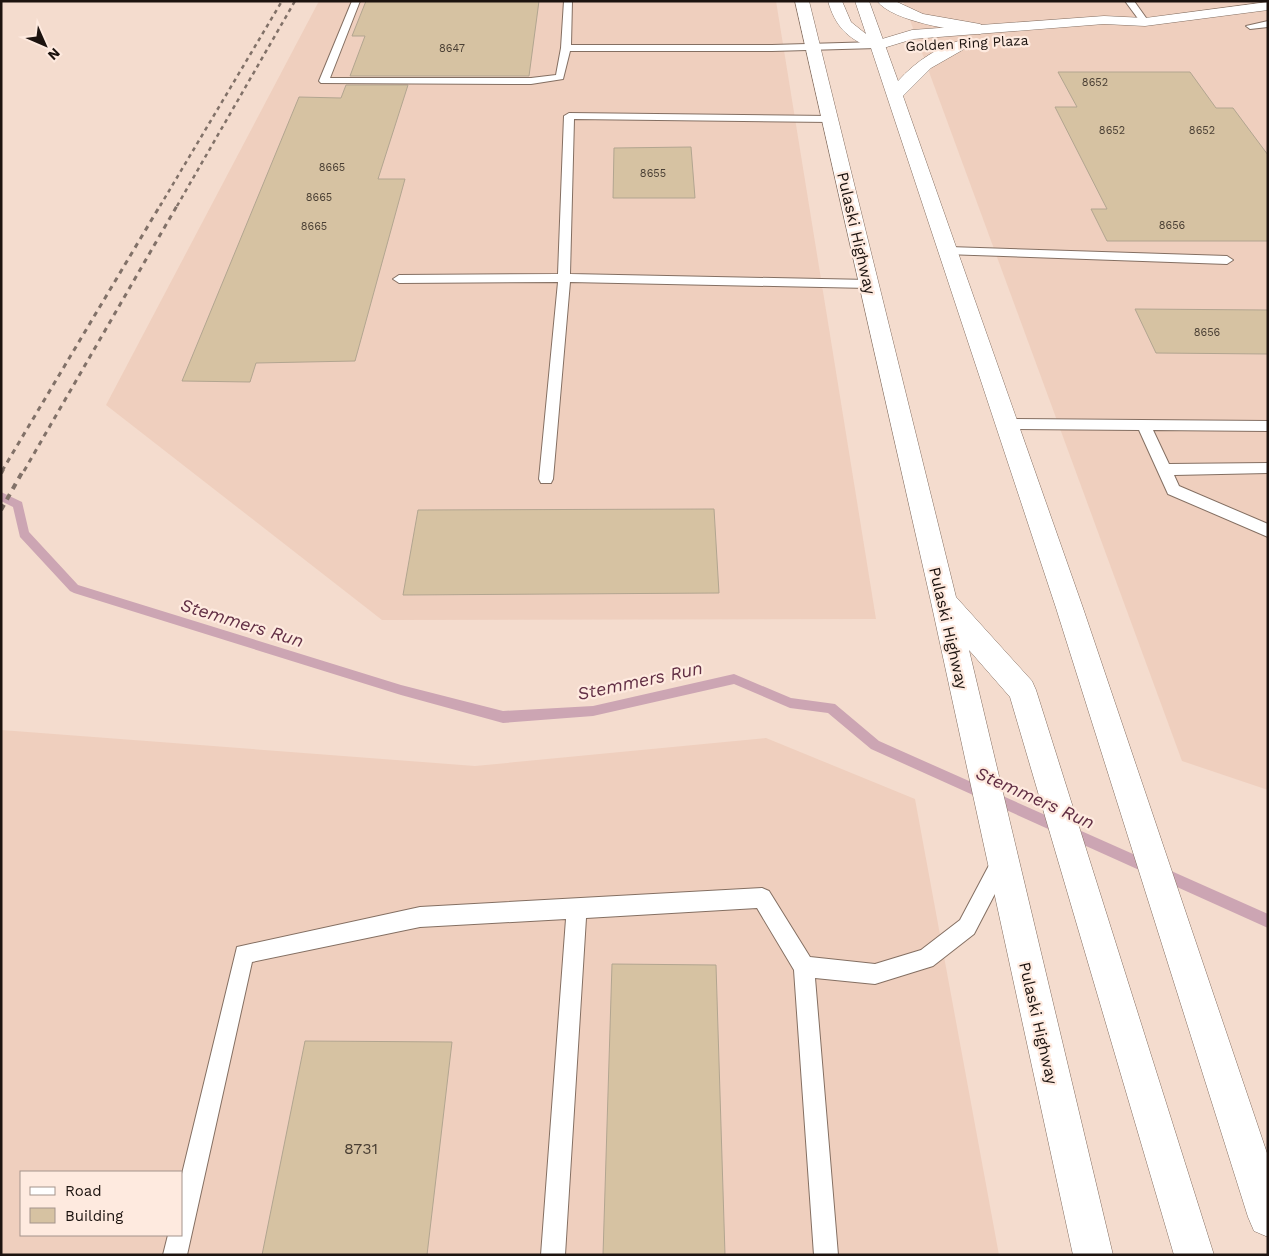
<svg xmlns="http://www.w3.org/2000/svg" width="1269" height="1256" viewBox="0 0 1269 1256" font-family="'Work Sans',sans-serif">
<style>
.built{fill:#efcfbe;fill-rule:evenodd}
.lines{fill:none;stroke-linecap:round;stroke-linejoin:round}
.stream{fill:#cca5b3;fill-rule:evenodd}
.building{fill:#d6c2a2;stroke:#b2a590}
.service-casing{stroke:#846f62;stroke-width:2}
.minor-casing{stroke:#846f62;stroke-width:1}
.trunk-casing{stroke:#846f62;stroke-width:1}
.service{fill:#fff;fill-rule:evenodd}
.minor{fill:#fff;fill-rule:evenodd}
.trunk{fill:#fff;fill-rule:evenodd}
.rail-far2{stroke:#817168;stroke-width:2.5;stroke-dasharray:4 4;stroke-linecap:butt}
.rail-far1{stroke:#817168;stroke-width:3;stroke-dasharray:5 5;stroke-linecap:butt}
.rail{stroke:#817168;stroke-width:4;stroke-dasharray:6 6;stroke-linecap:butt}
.labels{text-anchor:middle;stroke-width:4.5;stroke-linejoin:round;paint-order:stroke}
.far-number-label{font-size:11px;fill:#4a3f34}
.far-street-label{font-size:14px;fill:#1c130f;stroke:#feeadf}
.street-label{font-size:16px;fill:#1c130f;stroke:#feeadf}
.near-number-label{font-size:16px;fill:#4a3f34}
.water-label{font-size:18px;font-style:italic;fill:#612e44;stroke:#feeadf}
</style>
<rect width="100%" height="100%" fill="#f4dcce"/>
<g class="built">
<polygon points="319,1 776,1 876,619 382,620 106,405"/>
<polygon points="903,1 1268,1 1268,790 1182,761"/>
<path d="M 1,730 L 475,766 L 766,738 L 915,799 L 999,1255 L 1,1255 ZM 21,1172 L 181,1172 L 181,1235 L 21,1235 Z"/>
</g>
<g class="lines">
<polygon class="stream" points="1,492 22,502 29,532 78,585 401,685 503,711 593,706 734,674 791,698 835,704 879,741 1268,914 1268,928 871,749 828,713 790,708 734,684 593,716 503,723 401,695 74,593 70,591 20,537 13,507 1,501"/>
</g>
<g class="building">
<polygon points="366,1 539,1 529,76 350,76 365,36 352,36"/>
<polygon points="1058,72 1190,72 1216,108 1233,108 1268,155 1268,241 1107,241 1091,209 1107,209 1055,107 1077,107"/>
<polygon points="346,85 408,85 378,179 405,179 355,361 256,363 250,382 182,381 299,97 341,98"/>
<polygon points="691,147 695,198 613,198 614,148"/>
<polygon points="1135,309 1268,310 1268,354 1156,353"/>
<polygon points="714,509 719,593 403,595 418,510"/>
<polygon points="612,964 716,965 725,1255 603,1255"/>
<polygon points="305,1041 452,1042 427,1255 262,1255"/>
</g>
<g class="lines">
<g class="service-casing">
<g id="service">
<polygon points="352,1 360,1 330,78 531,78 556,75 561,48 564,1 572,1 571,45 772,45 877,42 882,45 877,48 772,51 570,51 563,79 531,84 321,83 319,81"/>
<polygon points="1125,1 1134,1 1149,22 1148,24 1142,24"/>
<polygon points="1268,21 1268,27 1250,29 1246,26"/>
<polygon points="569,113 830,116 835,119 830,122 574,119 570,274 869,280 875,284 869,288 570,282 553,479 551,483 541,483 539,479 558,282 399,283 393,279 399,275 558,274 564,116"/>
<polygon points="949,247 1227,256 1233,260 1227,264 945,254 945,248"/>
<polygon points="1008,419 1268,421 1268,431 1153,430 1169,464 1268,463 1268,473 1174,475 1179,486 1268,524 1268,537 1168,494 1139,430 1008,429 1001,424"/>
<polygon points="1002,851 1009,854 1012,861 974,934 933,966 875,984 815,978 838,1255 814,1255 794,970 757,908 586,918 565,1255 541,1255 566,919 420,927 252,962 187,1255 163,1255 168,1235 181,1235 181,1178 237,947 420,907 762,888 769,891 810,957 875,964 921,950 960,920 995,854"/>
</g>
</g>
<g class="minor-casing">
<polygon id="minor" points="1268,2 1268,10 1145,26 1104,24 913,39 877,50 869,45 872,42 912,30 1104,16 1145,18"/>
</g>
<g class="trunk-casing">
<g id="trunk">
<polygon points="795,1 809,1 956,597 1032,681 1036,690 1214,1255 1174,1255 1010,697 969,650 1113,1255 1073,1255 931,602"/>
<path d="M 828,1 L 842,1 L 851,22 L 866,34 L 855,1 L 869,1 L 898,81 C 916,61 939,46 965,39 L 973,44 L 931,68 L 903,96 L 1083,608 L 1268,1156 L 1268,1237 L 1254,1231 L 1248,1217 L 1056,608 L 871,48 C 847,38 835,26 828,1 Z"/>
<path d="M 877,1 L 895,1 L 923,14 L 980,24 L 988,29 L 980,34 C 955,30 893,22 877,1 Z"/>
</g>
</g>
<use href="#service" class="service"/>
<use href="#minor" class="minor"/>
<use href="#trunk" class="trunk"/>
<g class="rail-far2">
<polyline points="160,206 282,1"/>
<polyline points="177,206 295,1"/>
</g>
<g class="rail-far1">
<polyline points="2,471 161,204"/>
<polyline points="24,471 178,204"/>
</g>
<g class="rail">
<polyline points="1,473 3,469"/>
<polyline points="1,510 24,469"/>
</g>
</g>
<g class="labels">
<g class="far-number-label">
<text x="452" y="52">8647</text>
<text x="1095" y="86">8652</text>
<text x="1112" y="134">8652</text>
<text x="1202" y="134">8652</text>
<text x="332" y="171">8665</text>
<text x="653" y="177">8655</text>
<text x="319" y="201">8665</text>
<text x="1172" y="229">8656</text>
<text x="314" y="230">8665</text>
<text x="1207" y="336">8656</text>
</g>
<g class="far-street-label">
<text transform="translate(967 43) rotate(-3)" y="5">Golden Ring Plaza</text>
</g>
<g class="street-label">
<text transform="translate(857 233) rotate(77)" y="6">Pulaski Highway</text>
<text transform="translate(949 628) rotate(77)" y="6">Pulaski Highway</text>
<text transform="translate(1039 1023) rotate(77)" y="6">Pulaski Highway</text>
</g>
<g class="near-number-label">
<text x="361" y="1154">8731</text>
</g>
<g class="water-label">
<text transform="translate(242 623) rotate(17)" y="6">Stemmers Run</text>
<text transform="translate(640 681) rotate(-12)" y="6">Stemmers Run</text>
<text transform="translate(1035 798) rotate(24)" y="6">Stemmers Run</text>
</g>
</g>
<rect width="1269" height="1256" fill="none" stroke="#1c130f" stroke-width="5"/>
<rect x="20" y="1171" width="162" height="65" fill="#feeadf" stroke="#a4948c"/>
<rect x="30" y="1187" width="25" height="8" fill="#ffffff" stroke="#a4948c"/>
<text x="65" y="1196" font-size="15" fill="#1c130f">Road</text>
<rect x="30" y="1208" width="25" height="15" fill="#d6c2a2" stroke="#a4948c"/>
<text x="65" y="1221" font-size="15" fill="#1c130f">Building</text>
<g transform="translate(45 45) rotate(135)" stroke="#feeadf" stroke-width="4" paint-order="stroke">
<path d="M0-4L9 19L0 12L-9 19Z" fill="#1c130f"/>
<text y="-8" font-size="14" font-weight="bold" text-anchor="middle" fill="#1c130f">N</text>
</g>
</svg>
